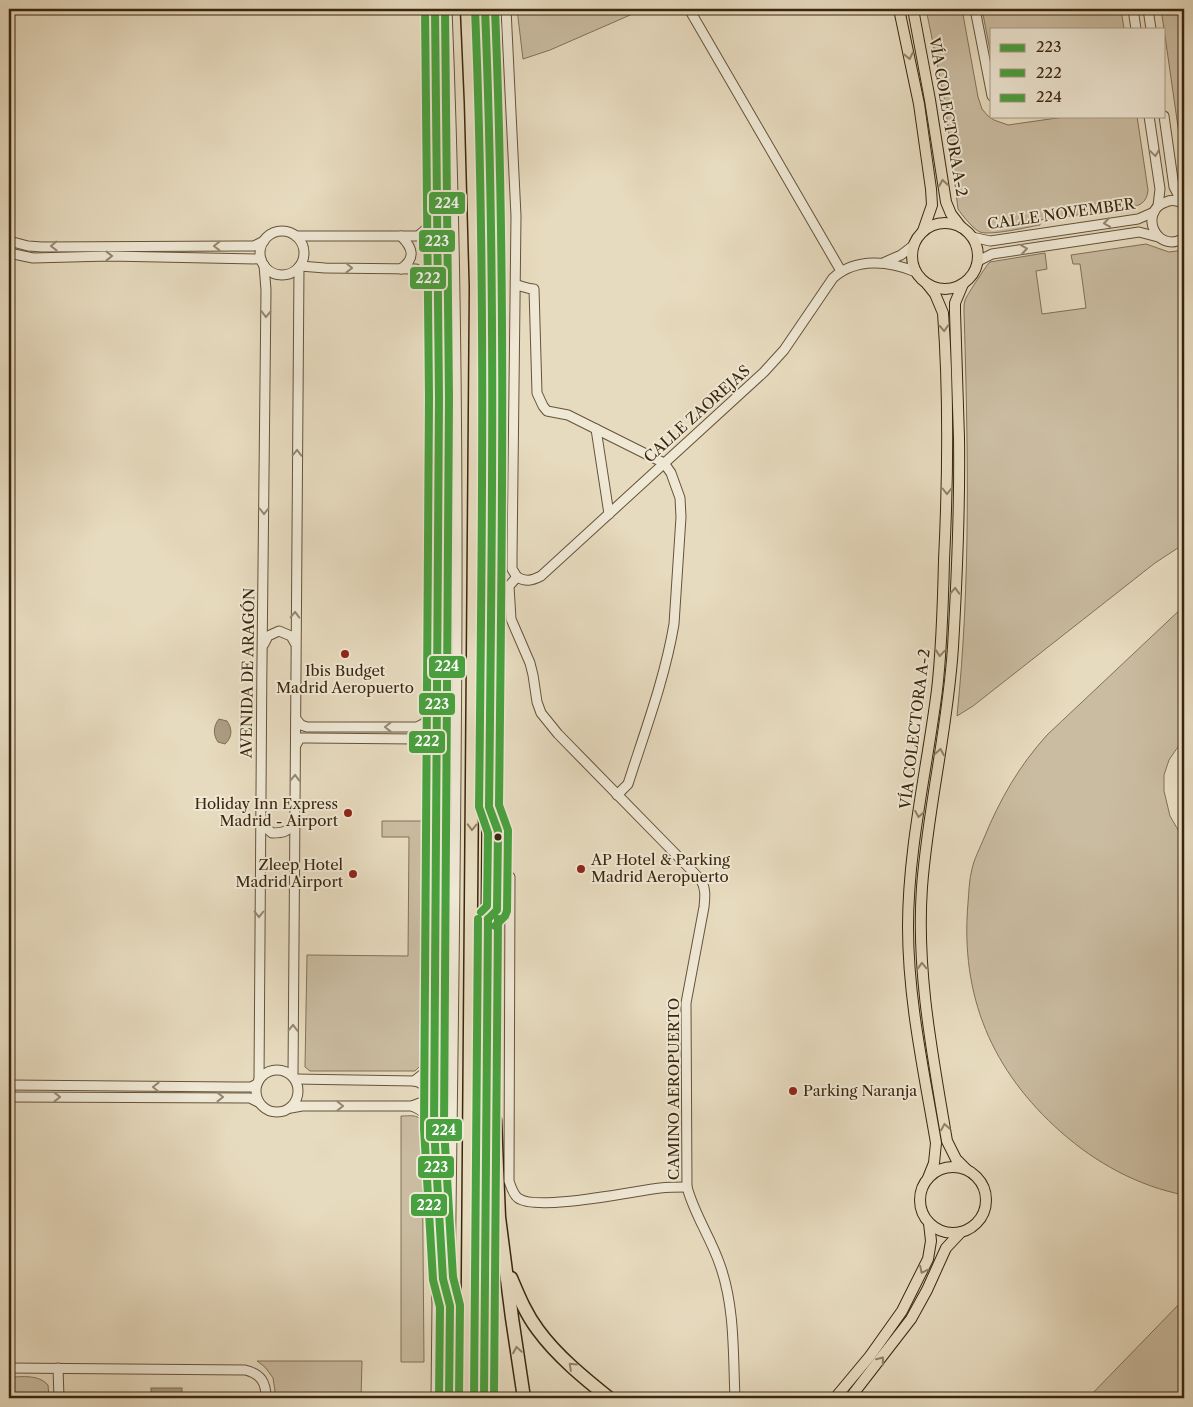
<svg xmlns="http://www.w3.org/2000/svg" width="1193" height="1407" viewBox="0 0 1193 1407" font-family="'Libre Caslon Text',serif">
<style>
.green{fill:#cabca1;stroke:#827158}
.water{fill:#ac9d83;stroke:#7e6d54}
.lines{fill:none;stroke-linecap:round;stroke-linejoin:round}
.minor-casing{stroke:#65533a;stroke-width:11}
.major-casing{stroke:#3a260e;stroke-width:12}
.highway-casing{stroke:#3a260e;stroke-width:15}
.minor{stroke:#efe8d5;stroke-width:9}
.major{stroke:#e7dbbf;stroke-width:10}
.highway{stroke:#e7dbbf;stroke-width:12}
.bus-1-casing{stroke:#efe8d5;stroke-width:11}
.bus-2-casing{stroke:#efe8d5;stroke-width:11}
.bus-3-casing{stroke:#efe8d5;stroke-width:11}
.bus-1{stroke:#48a13e;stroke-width:8}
.bus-2{stroke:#48a13e;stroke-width:8}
.bus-3{stroke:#48a13e;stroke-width:8}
.oneway{stroke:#908066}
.oneway2{stroke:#948772}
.poi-dot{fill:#8f2418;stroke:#efe8d5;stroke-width:2}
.bus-dot{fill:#3a260e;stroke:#efe8d5;stroke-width:2}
.labels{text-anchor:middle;stroke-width:4;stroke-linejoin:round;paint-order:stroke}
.street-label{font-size:15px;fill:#3a260e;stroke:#efe8d5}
.poi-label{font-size:15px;fill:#3a260e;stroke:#efe8d5;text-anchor:end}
.line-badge{stroke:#efe8d5;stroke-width:2}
.badge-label{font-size:14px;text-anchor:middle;font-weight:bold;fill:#fff}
</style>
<rect width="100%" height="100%" fill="#e7dbbf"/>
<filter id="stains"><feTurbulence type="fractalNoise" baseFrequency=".004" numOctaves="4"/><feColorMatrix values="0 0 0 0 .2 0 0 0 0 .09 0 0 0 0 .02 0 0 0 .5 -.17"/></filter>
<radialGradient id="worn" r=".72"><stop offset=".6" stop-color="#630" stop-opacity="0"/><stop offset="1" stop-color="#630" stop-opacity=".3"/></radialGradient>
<g class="green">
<polygon points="517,9 644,9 550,50 523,59"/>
<path d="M 926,9 L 962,9 L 978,97 L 982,109 L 988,116 L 994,120 L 1008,125 L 1071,116 L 1137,116 L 1148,190 C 1147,202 1141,205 1130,208 L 1040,220 L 1040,225 C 1028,227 990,236 980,232 C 973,229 962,215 958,209 L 945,102 Z"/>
<polygon points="982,9 1121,9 1124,29 992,29 992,61"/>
<polygon points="1161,9 1184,9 1184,169 1164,29"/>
<path d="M 1146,244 L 1169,252 L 1184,250 L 1184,544 L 1155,563 L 973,706 L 957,716 C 971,581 968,446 964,310 C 964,306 964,302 966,298 C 968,294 987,264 990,262 L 1045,253 L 1047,269 L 1036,271 L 1042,314 L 1086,308 L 1080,264 L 1073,264 L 1071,255 Z"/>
<path d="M 1184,606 L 1184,738 L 1169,760 L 1164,775 L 1164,791 L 1170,816 L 1184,840 L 1184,1195 C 1138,1186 1096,1163 1061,1132 C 992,1071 960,996 968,903 C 969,892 969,880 972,869 C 974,859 980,848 984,838 C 1000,799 1019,766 1047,735 Z"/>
<polygon points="382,821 428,821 428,895 424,898 423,948 428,951 423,1063 415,1071 310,1071 305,1067 307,955 408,956 409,837 382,837"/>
<path d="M 401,1116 C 410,1116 417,1114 422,1121 L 424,1362 L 401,1362 Z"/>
<polygon points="1184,1299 1184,1398 1088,1398"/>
<polygon points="257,1361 362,1361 361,1398 276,1398 273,1378 265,1367"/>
<path d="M 9,1377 C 22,1377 38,1374 48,1385 L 49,1398 L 9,1398 Z"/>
</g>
<g class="water">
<path d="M 219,719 L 227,721 C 232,728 233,737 225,744 L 218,742 C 213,735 213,726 219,719 Z"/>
<rect x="151" y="1388" width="31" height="10"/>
</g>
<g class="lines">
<g class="minor-casing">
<g id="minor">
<polyline points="435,9 439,398 434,1128 435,1164 443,1279 446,1292"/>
<path d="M 447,9 C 466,472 453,935 449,1398"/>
<polyline points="506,9 516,216 512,557 512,569 517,577"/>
<polyline points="689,9 841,271"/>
<polyline points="975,9 992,96"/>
<polyline points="1133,9 1136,29"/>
<polyline points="1148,9 1151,29"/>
<polyline points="1149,116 1160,189 1158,206"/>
<polyline points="1164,116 1174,187 1182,202"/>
<path d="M 1184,204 C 1179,201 1172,199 1166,202 C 1138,211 1156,255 1184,238"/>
<circle cx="282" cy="253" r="22"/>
<polyline points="296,236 418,236 431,225 433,215"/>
<polyline points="972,237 990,241 1138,219 1154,212"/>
<polyline points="9,241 28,246 42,247 241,246 254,246 264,241"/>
<polyline points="9,253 33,258 109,256 261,259"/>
<polyline points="978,261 992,254 1139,232 1158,237"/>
<polyline points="885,262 901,255 914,245"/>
<polyline points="300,266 325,268 416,269 430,280 434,295"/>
<path d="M 401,269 C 416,258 413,248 401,236"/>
<path d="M 516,285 C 523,286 527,289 534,289 L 537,393 L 543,406 L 547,411 L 568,415 L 664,463 L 671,473 L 680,498 L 681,517 L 674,624 C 665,678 645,731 628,784 L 617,795"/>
<polyline points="444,296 445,254 444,64"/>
<polyline points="596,429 609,514"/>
<path d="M 517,577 L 509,586 L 511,619 L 530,663 L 533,675 L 537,702 L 541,713 L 558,734 L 701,880 C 706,889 705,897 704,907 L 686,1003 L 687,1187 C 694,1214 711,1238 720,1265 C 735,1307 733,1354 735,1398"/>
<path d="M 517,577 C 526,582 531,581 541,576 L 764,372 L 784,350 L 833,278 C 856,257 890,261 916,272"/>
<polyline points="264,644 268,636 279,631 291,636 295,643"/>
<path d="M 296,719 L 301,725 L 307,727 L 417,727 C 427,723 433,717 435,706"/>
<polyline points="296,745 300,738 307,738 416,739 432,747 437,756"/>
<path d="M 261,818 L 264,826 L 272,833 C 283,833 288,832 295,822"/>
<path d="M 510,877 L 509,1181 C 511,1187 513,1194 518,1198 C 536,1212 634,1191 660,1188 C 669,1187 678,1187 687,1187"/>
<circle cx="277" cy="1091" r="21"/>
<polyline points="293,1076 299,267"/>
<path d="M 259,1080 C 260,817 263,553 266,290 L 264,265"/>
<polyline points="414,1081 428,1070 432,1057"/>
<polyline points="9,1085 236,1087 251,1087 257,1084"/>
<polyline points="9,1097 250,1098 258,1102"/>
<path d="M 412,1106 C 422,1110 429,1115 433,1125"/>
<path d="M 291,1108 L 302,1106 L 412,1106 L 425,1101 L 428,1093 C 425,1085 422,1083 414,1081 L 295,1079"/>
<polyline points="433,1200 437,1304 436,1398"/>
<path d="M 9,1368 L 245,1370 C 261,1374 266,1382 266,1398"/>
<polyline points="58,1368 59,1398"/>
</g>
</g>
<g class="major-casing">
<g id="major">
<polyline points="899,9 919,104 931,189 932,205 923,231"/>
<polyline points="913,9 930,100 946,202 951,214 961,227"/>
<circle cx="945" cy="256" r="33"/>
<path d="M 927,284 L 935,294 L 943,313 C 949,395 948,478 944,560 C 943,604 942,647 937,690 C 927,769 908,848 908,927 C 908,1000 924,1072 936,1143 L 934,1163 L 928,1178"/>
<path d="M 963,284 L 955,303 L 955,312 C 956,354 958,396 959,438 C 960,507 957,577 953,647 C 948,728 928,807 922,887 C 916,973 933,1057 947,1141 L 956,1159 L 966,1169"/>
<circle cx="953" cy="1200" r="33"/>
<polyline points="835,1398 870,1356 902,1311 928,1259 931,1241 929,1223"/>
<polyline points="850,1398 911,1319 927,1290 946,1248 961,1232"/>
</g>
</g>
<g class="highway-casing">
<g id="highway">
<polyline points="495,1120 499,1217 512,1318 524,1398"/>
<path d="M 511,1278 C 519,1297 526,1314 538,1330 C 557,1356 584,1378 609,1398"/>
<polyline points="467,1398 476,287 471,102 467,9"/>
<polyline points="484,1398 493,286 490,103 485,9"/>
</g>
</g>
<use href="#minor" class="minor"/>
<use href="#major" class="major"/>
<use href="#highway" class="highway"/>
<g class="bus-1-casing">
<g id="bus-1">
<polyline points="435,9 439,398 434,1128 443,1279 450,1306 449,1398"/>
<path d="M 485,9 C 496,275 492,541 489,807 L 498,831 L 497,910 L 488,919"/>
<polyline points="484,1398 488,919"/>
</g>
</g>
<g class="bus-2-casing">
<g id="bus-2">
<polyline points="425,9 429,398 424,1128 433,1280 440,1307 439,1398"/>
<path d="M 475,9 C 486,275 482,541 479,807 L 488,833 L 487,906 L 481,912"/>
<polyline points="494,1398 498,919"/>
</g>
</g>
<g class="bus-3-casing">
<g id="bus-3">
<polyline points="445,9 449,398 444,1128 453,1277 460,1305 459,1398"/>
<path d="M 495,9 C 506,274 502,540 499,805 L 508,830 L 507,911 L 505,916 L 495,926"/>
<polyline points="474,1398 478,919"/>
</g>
</g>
<use href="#bus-1" class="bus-1"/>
<use href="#bus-2" class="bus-2"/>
<use href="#bus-3" class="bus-3"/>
</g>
<defs><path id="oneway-chevron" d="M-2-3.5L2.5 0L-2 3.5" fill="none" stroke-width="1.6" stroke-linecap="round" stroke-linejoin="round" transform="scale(1.25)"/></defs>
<g class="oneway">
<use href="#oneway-chevron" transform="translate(909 56) rotate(78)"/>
<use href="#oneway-chevron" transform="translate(943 183) rotate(-99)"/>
<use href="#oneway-chevron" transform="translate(944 328) rotate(87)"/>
<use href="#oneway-chevron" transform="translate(947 491) rotate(90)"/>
<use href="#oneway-chevron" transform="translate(955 591) rotate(-88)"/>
<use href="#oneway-chevron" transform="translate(940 653) rotate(95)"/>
<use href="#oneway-chevron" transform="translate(940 752) rotate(-81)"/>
<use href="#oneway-chevron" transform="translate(919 814) rotate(99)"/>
<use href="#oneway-chevron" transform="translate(472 827) rotate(91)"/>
<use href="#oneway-chevron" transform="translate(922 966) rotate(-92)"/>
<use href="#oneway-chevron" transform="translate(945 1127) rotate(-99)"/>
<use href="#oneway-chevron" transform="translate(923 1270) rotate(116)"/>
<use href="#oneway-chevron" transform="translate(517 1350) rotate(-99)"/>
<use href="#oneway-chevron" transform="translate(881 1360) rotate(-52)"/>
<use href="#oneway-chevron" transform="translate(572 1366) rotate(-137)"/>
</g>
<g class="oneway2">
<use href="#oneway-chevron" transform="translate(1155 153) rotate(82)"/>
<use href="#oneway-chevron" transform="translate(1107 223) rotate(171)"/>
<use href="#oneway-chevron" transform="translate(54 246) rotate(179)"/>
<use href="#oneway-chevron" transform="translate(217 246) rotate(-180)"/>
<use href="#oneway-chevron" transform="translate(1024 249) rotate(-8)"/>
<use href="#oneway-chevron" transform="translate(109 256)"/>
<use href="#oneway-chevron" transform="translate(349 268) rotate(1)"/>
<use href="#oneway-chevron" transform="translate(266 314) rotate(91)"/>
<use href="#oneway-chevron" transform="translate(297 453) rotate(-89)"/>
<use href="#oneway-chevron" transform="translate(264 511) rotate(90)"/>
<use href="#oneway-chevron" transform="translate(295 615) rotate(-89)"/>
<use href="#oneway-chevron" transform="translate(388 727) rotate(-180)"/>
<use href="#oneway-chevron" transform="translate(295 778) rotate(-89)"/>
<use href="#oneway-chevron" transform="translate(259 914) rotate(90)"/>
<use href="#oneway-chevron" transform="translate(293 1028) rotate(-89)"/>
<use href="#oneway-chevron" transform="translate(156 1087) rotate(-179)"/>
<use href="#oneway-chevron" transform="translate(57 1097)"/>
<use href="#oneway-chevron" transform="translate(220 1097)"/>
<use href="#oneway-chevron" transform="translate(340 1106)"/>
</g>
<g class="poi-dot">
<circle cx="345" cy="654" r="5"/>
<circle cx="348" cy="813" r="5"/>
<circle cx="581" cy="869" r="5"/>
<circle cx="353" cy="874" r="5"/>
<circle cx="793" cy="1091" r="5"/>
</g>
<circle class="bus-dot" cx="498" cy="837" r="4.5"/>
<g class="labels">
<g class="street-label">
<text transform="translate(948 117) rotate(80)" y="5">VÍA COLECTORA A-2</text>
<text transform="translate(1061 214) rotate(-8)" y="5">CALLE NOVEMBER</text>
<text transform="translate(697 414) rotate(-42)" y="5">CALLE ZAOREJAS</text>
<text transform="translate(248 673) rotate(-89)" y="5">AVENIDA DE ARAGÓN</text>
<text transform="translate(915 729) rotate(-83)" y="5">VÍA COLECTORA A-2</text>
<text transform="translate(674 1089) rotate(-90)" y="5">CAMINO AEROPUERTO</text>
</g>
<g class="poi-label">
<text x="345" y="676" text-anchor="middle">Ibis Budget<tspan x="345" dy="17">Madrid Aeropuerto</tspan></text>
<text x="338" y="809">Holiday Inn Express<tspan x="338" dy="17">Madrid - Airport</tspan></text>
<text x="591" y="865" text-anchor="start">AP Hotel &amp; Parking<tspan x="591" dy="17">Madrid Aeropuerto</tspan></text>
<text x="343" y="870">Zleep Hotel<tspan x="343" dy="17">Madrid Airport</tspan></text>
<text x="803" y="1096" text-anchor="start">Parking Naranja</text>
</g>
</g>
<g class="line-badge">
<rect x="428" y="191" width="38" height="24" rx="5" fill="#48a13e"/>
<rect x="418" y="229" width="38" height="24" rx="5" fill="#48a13e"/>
<rect x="409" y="266" width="38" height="24" rx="5" fill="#48a13e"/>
<rect x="428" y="655" width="38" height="24" rx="5" fill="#48a13e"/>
<rect x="418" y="692" width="38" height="24" rx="5" fill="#48a13e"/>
<rect x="408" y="730" width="38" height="24" rx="5" fill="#48a13e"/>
<rect x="425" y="1118" width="38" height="24" rx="5" fill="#48a13e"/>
<rect x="417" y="1155" width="38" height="24" rx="5" fill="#48a13e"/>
<rect x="410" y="1193" width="38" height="24" rx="5" fill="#48a13e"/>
</g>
<g class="badge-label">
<text x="447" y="208">224</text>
<text x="437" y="246">223</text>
<text x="428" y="283">222</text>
<text x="447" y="671">224</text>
<text x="437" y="709">223</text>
<text x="427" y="746">222</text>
<text x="444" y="1135">224</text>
<text x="436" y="1172">223</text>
<text x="429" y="1210">222</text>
</g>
<rect width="1193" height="1407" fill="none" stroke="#e7dbbf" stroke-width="30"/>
<rect x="10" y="10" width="1173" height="1387" fill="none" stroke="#3a260e" stroke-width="2.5"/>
<rect x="15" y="15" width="1163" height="1377" fill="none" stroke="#3a260e"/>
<rect x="990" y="28" width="175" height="90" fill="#efe8d5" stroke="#a79a85"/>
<rect x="1000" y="44" width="25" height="8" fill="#48a13e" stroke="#a79a85"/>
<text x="1036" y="52" font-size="15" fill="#3a260e">223</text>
<rect x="1000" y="69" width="25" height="8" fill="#48a13e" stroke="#a79a85"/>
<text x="1036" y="78" font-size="15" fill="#3a260e">222</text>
<rect x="1000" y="94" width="25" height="8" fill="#48a13e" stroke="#a79a85"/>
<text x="1036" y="102" font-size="15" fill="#3a260e">224</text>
<rect width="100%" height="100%" filter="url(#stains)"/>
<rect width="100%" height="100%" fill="url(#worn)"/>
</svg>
